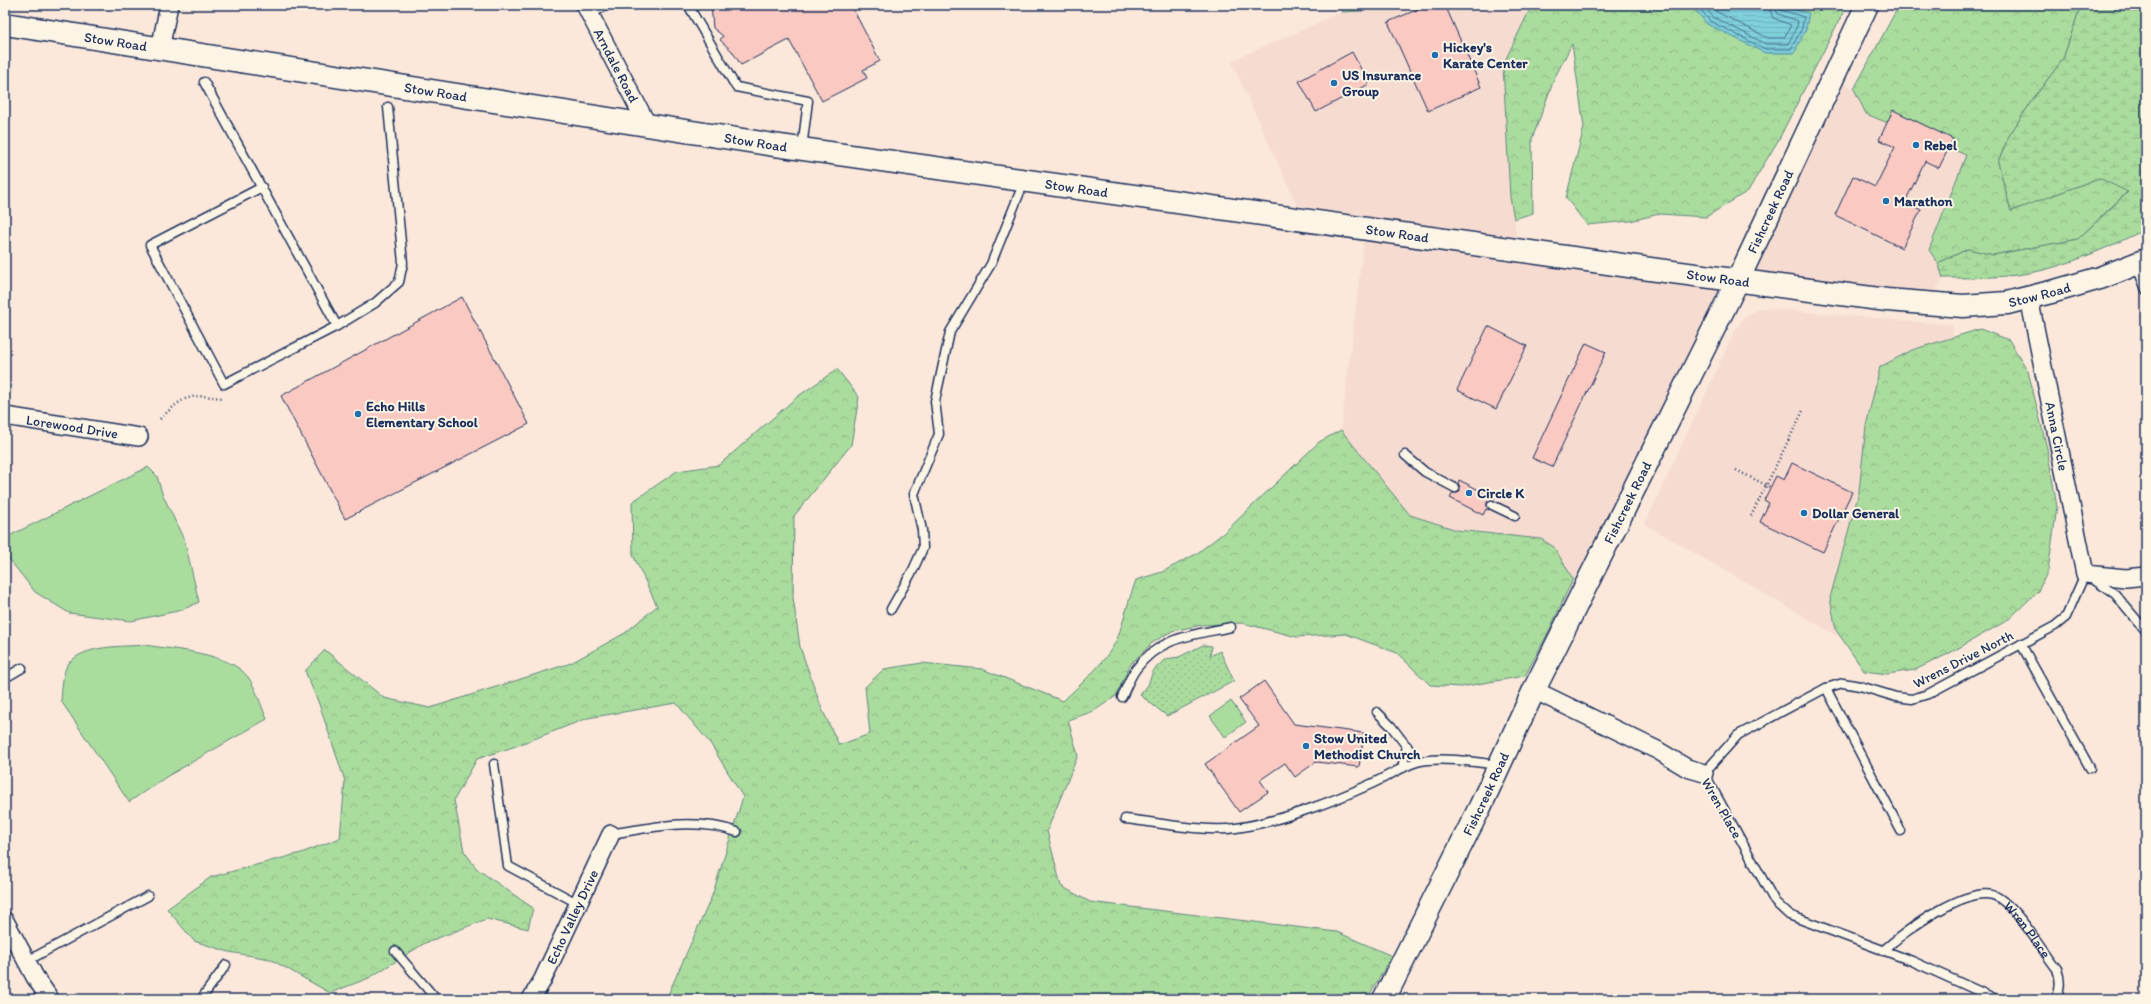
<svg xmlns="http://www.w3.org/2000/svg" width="2151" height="1004" viewBox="0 0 2151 1004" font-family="Itim,sans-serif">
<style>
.built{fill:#f6dbd1}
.forest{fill:url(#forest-crowns);stroke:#62867e}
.wetland{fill:url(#wetland-marsh);stroke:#62867e}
.park{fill:url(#park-dots);stroke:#62867e}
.garden{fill:#a9dc9d;stroke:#62867e}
.water{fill:url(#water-rules);stroke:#5890aa}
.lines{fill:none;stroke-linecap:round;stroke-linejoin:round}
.shore{stroke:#436f90;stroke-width:1}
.building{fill:#f9c9c2;stroke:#1b2f5e}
.lane-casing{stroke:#1b2f5e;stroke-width:11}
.street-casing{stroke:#1b2f5e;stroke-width:20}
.secondary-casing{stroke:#1b2f5e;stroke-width:25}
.path{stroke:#1b2f5e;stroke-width:2.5;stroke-dasharray:1 3;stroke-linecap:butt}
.lane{stroke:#fcf5e5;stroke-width:8}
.street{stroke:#fcf5e5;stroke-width:17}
.secondary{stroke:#fcf5e5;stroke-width:22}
.poi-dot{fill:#1f6fb2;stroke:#fcf5e5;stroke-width:1.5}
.labels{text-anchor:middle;stroke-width:4;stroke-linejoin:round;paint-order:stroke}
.street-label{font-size:14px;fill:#1b2f5e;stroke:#fcf5e5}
.poi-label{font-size:14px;font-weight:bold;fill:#1b2f5e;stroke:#fcf5e5;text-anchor:start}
</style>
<defs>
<pattern id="forest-crowns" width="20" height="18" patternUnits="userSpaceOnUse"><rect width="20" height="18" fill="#a9dc9d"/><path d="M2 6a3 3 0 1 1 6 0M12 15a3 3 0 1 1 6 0" fill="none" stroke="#91bd8a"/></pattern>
<pattern id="wetland-marsh" width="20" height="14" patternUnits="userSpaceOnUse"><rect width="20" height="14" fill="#a9dc9d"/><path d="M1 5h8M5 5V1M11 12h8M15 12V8" fill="none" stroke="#91bd8a"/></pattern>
<pattern id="park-dots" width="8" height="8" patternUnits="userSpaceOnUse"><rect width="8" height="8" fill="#a9dc9d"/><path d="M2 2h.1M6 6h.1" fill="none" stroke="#91bd8a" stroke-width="1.8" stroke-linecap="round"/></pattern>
<pattern id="water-rules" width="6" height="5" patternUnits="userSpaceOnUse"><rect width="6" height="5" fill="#80d0dc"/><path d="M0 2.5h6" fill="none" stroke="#6eb3bf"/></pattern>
</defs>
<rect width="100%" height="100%" fill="#fbe8da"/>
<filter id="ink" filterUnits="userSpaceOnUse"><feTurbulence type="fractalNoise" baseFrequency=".025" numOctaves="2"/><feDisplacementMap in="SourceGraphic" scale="8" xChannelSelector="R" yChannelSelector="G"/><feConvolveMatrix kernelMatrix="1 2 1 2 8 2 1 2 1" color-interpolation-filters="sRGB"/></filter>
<g filter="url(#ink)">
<g class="built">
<polygon points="1364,5 1532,5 1503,65 1510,197 1518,242 1297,205 1231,61 1342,12 1363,11"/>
<polygon points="1839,78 1854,89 1866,114 1967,155 1929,249 1938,263 1943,278 1934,293 1747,276"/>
<polygon points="1364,239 1729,284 1583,583 1573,579 1554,547 1541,539 1457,530 1410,515 1341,430"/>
<polygon points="1761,308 1953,325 1953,337 1912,350 1880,368 1866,426 1859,492 1830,598 1836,630 1844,640 1645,524 1731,339 1744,317"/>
</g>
<g class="forest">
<polygon points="1338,5 1364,5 1363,11 1342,12"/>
<polygon points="1532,5 1847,5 1779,139 1748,191 1706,217 1659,214 1630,221 1587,225 1566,198 1584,127 1572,44 1555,77 1532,139 1533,213 1514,219 1510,197 1503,65"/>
<polygon points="1899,5 2081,5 2063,59 2033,99 2009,136 1998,162 2011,211 2099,178 2128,191 2078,239 1993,255 1968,249 1938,263 1929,250 1966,155 1866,114 1854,89"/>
<polygon points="1980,329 2009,340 2028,371 2047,448 2057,507 2048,571 2038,591 2008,620 1948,654 1915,670 1887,674 1864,671 1836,630 1830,598 1859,492 1866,426 1880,367 1912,350"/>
<path d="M 837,369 L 859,397 L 851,445 L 794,516 L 793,597 L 800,647 L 822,709 L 839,745 L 870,734 L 865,687 L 884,669 L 922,663 L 982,669 L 1063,701 C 1083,682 1109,660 1119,634 C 1125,616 1129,598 1136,580 L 1162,572 L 1196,554 L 1226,531 L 1319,442 L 1341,430 L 1410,515 L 1457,530 L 1541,539 L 1554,547 L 1573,579 L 1548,633 L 1525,676 L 1460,687 L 1430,685 L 1397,653 L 1346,634 L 1297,637 L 1242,623 L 1202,625 L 1172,631 L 1152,643 L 1130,665 L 1116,696 L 1094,711 L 1068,720 L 1078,755 L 1047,831 L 1061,886 L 1090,902 L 1337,932 L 1392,956 L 1367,999 L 666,999 L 712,896 L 743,797 L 710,743 L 676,703 L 588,718 L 516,746 L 477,759 L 454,800 L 464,851 L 477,869 L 533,908 L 528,929 L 487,919 L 425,943 L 369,978 L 330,993 L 270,959 L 229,952 L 194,941 L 167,909 L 211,877 L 301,853 L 340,838 L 345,781 L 319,704 L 305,671 L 325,650 L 384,698 L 430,708 L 571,663 L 625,633 L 657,606 L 633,555 L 632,502 L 677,471 L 719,465 L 797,397 Z"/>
</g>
<path class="wetland" d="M 2081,5 L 2146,5 L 2146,229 C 2116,244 2076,262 2044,270 C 2012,278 1975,278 1943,278 L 1938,263 L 1968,249 L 1993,255 L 2078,239 L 2128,192 L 2099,178 L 2011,211 L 1998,162 L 2009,136 L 2033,99 L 2063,59 Z"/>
<polygon class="park" points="1203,645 1212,646 1210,656 1220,651 1234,681 1167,716 1140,695 1148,685 1153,671 1165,659 1179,657"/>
<g class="garden">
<polygon points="148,467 157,476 162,493 185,542 199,602 182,610 131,621 69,613 35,592 5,554 5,538"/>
<path d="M 145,645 C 174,650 229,652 248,677 C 256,688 261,706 267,719 L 166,777 L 129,802 L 61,701 C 62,691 62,672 68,664 C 85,644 122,647 145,645 Z"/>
<polygon points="1231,701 1246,722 1225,737 1210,716"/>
</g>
<polygon class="water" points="1691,5 1775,5 1809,13 1806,29 1794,53 1765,53 1707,24"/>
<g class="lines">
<g class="shore">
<polyline points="1697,5 1710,21 1765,49 1791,49 1802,28 1804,17 1781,10 1779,5"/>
<polyline points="1703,5 1713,17 1766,44 1788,44 1797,26 1798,21 1778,14 1774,5"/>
<polyline points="1711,5 1717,12 1768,38 1784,38 1791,25 1773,18 1768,5"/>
</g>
</g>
<g class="building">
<polygon points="711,5 851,5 880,61 863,70 867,78 822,101 789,40 741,65 732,51 720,40 723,36 713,28"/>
<polygon points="1428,5 1445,5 1481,87 1428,111 1388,22"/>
<polygon points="1352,52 1369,84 1316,112 1299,81"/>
<polygon points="1893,110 1953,139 1939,168 1925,161 1905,202 1921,210 1902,248 1835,215 1853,176 1875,187 1895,147 1879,140"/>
<polygon points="462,297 529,424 345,519 281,396"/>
<polygon points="1488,326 1527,346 1496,409 1457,390"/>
<polygon points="1586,343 1606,352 1552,467 1532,458"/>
<polygon points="1792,463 1852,492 1823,552 1760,522 1769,503 1764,500 1776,476 1784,480"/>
<polygon points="1459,480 1495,498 1487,502 1487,506 1489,510 1486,509 1483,515 1450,498 1453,493 1458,493 1460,490 1458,483"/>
<polygon points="1264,681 1294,724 1364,733 1359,767 1316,762 1295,777 1285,763 1260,780 1268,792 1239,812 1205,764 1259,726 1239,699"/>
</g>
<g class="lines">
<g class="lane-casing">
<g id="lane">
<polyline points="688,5 736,87 808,101 802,148"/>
<polyline points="590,14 608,5"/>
<polyline points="204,82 337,326 375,303 399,282 403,263 388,107"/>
<polyline points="262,187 150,245 224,384 337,326"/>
<polyline points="2136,264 2146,290"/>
<polyline points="1405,455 1425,472 1455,488"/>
<polyline points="1492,505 1515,516"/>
<polyline points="891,609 913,570 923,548 922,530 914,494 939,434 935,401 950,332 991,264 1024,182"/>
<polyline points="2021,644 2090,768"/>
<polyline points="5,678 22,668"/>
<polyline points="1826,688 1901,831"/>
<path d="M 1122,697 C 1126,688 1130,677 1136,669 C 1160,636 1194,635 1231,627"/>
<polyline points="1377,712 1391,726 1418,761"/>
<polyline points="494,764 508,866 579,904"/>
<polyline points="1402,768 1407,746"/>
<path d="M 1125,819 C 1156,822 1207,833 1236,828 C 1278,822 1332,802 1371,784 C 1387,777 1401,767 1417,762 C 1438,756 1477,762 1498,765"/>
<path d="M 611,834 C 652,827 696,817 737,832"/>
<polyline points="395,951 436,999"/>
<path id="s1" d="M 1883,951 C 1903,932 1973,880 1999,898 C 2019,911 2042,950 2057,969 C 2061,980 2061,989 2056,999"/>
<polyline points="27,961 148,896"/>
<polyline points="201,999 226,965"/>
<polyline points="1996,999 1912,961 1789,915 1775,902 1704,773 1738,735 1826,688 1843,683 1860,686 1896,697 1912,699 1928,694 2055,626 2066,617 2085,574 2115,594 2146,631"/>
</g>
</g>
<g class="street-casing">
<g id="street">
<path id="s2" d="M 585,5 L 648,126"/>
<polyline points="160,49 169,5"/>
<path id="s3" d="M 2029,298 L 2085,574 L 2126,578 L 2146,576"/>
<path id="s4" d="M 5,416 L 139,437"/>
<polyline points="1534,690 1657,750 1687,768 1704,773"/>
<polyline points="5,921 35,977 50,999"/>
<path id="s5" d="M 531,999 L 542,981 L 611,834"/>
</g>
</g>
<g class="secondary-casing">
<g id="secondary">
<path id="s6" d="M 5,24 L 774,145 L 1657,270 L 1887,300 L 1963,306 L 2007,303 L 2055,291 L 2100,278 L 2146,260"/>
<path id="s7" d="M 1384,999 L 1480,807 L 1534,690 L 1738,280 L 1867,5"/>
</g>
</g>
<g class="path">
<path d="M 160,419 C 185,395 189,394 222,398"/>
<polyline points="1736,470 1770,487"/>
<polyline points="1751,516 1803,411"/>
</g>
<use href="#lane" class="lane"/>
<use href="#street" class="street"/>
<use href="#secondary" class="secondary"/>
</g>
</g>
<g class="poi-dot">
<circle cx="1435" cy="55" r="4"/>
<circle cx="1334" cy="83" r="4"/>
<circle cx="1916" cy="145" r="4"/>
<circle cx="1886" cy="201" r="4"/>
<circle cx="358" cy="414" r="4"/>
<circle cx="1469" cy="493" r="4"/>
<circle cx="1804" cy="513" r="4"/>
<circle cx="1306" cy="746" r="4"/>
</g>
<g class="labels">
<g class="street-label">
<text dy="5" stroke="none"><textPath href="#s6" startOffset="112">Stow Road</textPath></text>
<text dy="5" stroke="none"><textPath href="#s2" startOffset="68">Arndale Road</textPath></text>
<text dy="5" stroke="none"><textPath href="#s6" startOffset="436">Stow Road</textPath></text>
<text dy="5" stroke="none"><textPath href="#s6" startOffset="760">Stow Road</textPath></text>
<text dy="5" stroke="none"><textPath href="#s6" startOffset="1084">Stow Road</textPath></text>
<text dy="5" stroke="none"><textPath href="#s7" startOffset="877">Fishcreek Road</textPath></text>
<text dy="5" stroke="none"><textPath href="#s6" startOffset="1408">Stow Road</textPath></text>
<text dy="5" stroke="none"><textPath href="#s6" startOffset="1732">Stow Road</textPath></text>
<text dy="5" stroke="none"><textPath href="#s6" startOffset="2056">Stow Road</textPath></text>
<text dy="5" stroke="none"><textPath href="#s4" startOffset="68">Lorewood Drive</textPath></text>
<text dy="5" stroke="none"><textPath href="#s3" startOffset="141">Anna Circle</textPath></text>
<text dy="5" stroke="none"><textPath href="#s7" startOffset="553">Fishcreek Road</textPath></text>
<text transform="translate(1963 659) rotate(-27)" y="5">Wrens Drive North</text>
<text dy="5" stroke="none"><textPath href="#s7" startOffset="229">Fishcreek Road</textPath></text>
<text transform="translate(1722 808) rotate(60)" y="5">Wren Place</text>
<text dy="5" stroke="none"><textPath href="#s5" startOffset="92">Echo Valley Drive</textPath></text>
<text dy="5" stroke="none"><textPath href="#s1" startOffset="176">Wren Place</textPath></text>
</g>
<g class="poi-label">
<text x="1443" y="52">Hickey's<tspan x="1443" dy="16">Karate Center</tspan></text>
<text x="1342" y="80">US Insurance<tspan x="1342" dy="16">Group</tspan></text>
<text x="1924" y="150">Rebel</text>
<text x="1894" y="206">Marathon</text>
<text x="366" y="411">Echo Hills<tspan x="366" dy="16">Elementary School</tspan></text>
<text x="1477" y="498">Circle K</text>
<text x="1812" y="518">Dollar General</text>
<text x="1314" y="743">Stow United<tspan x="1314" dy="16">Methodist Church</tspan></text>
</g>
</g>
<rect width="2151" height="1004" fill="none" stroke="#fcf5e5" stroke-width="20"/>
<rect x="10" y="10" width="2131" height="984" fill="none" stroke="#1b2f5e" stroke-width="1.5" filter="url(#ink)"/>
</svg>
